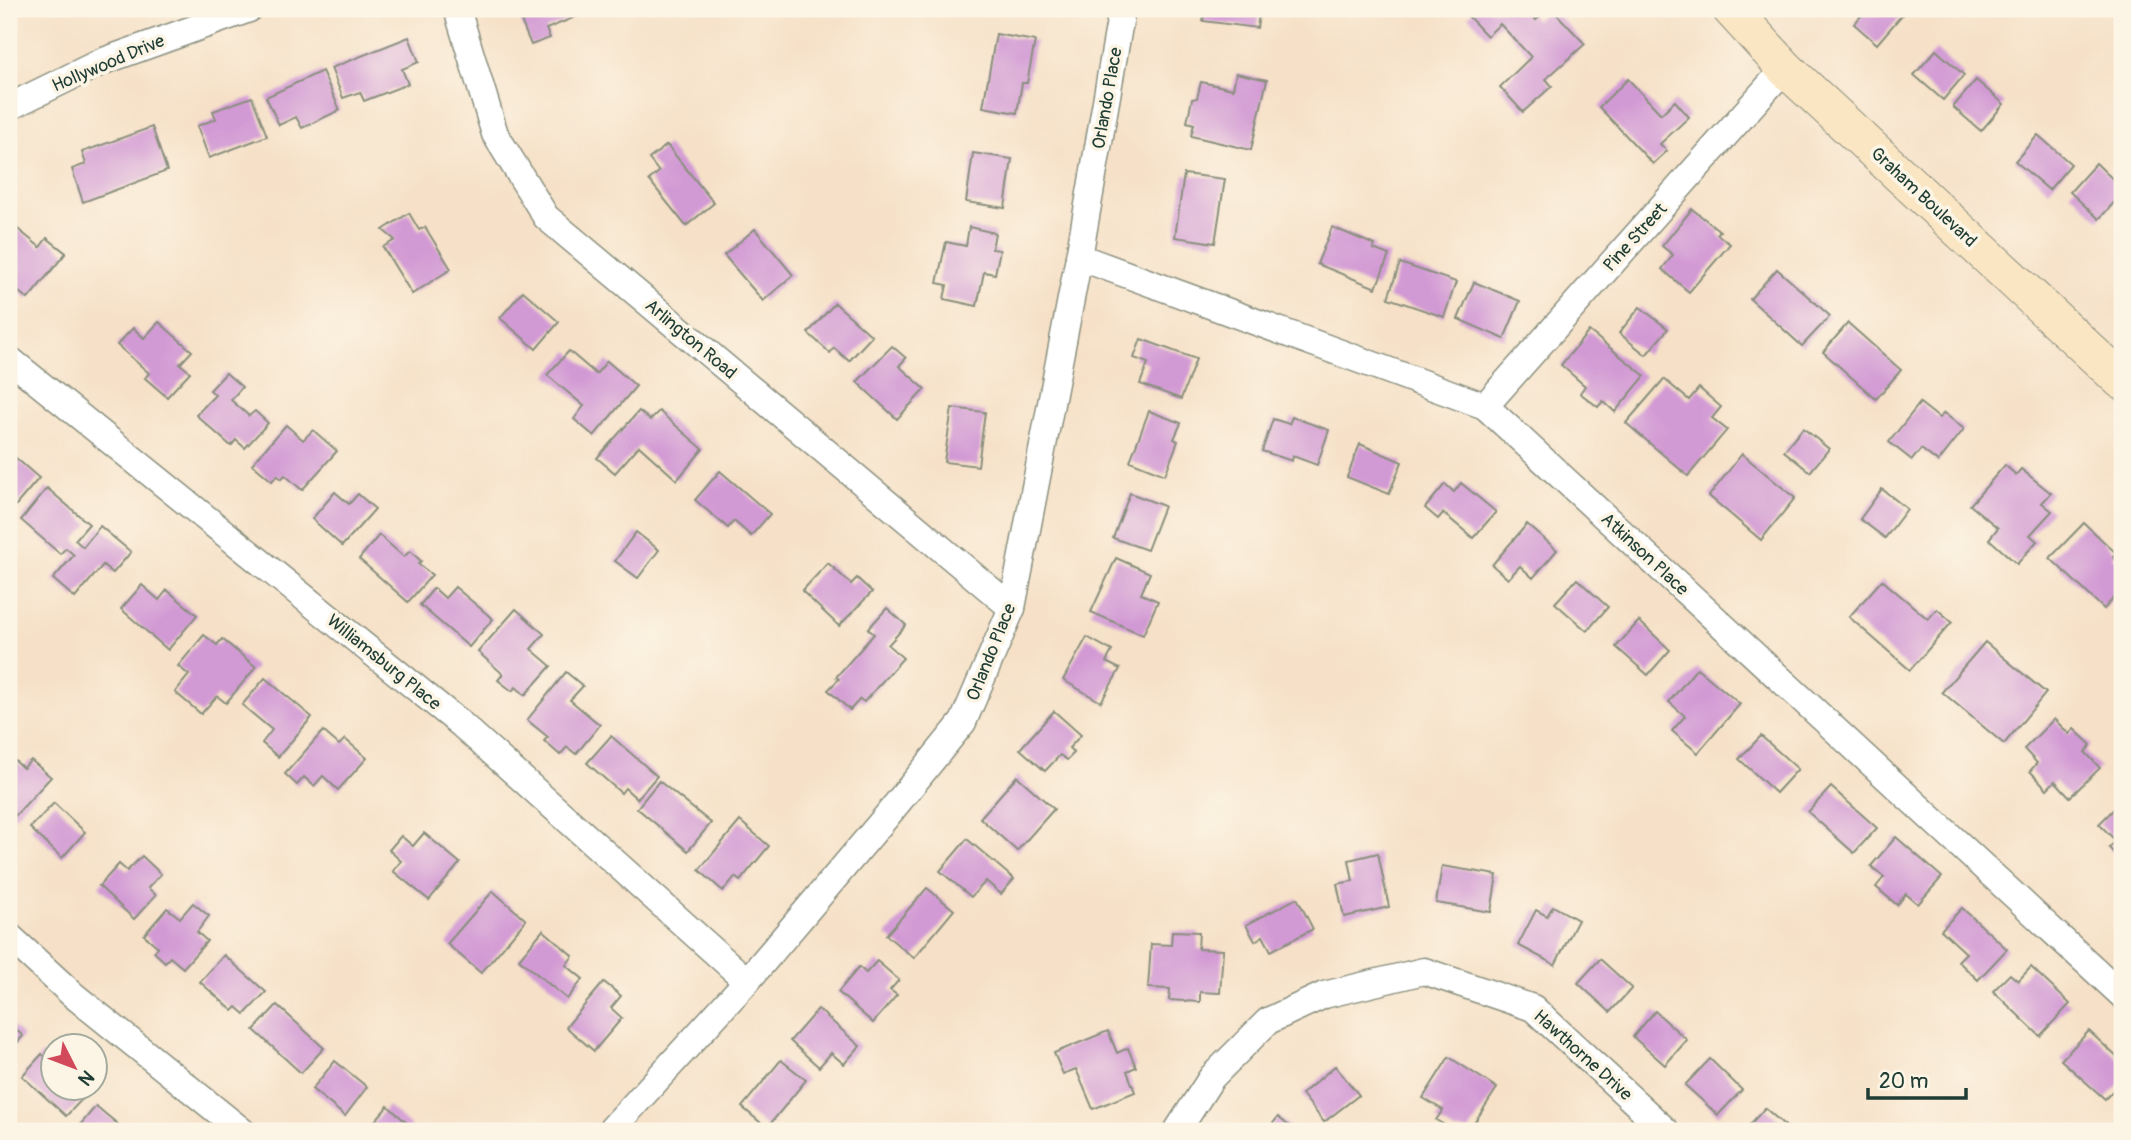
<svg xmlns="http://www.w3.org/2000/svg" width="2131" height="1140" viewBox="0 0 2131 1140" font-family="Pangolin,sans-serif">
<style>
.building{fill:#d29ad4}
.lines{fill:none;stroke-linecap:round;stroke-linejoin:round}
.street-casing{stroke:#8a8f7e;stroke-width:29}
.secondary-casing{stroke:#8a8f7e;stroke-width:39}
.street{stroke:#fff;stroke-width:26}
.secondary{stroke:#fbe6c4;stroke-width:37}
.labels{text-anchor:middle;stroke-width:7;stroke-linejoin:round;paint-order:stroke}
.street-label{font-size:18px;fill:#1f3d34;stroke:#fcf5e5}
</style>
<rect width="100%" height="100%" fill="#fcf5e5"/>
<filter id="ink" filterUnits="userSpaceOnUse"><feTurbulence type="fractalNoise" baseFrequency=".0143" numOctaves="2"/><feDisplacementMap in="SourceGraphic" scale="14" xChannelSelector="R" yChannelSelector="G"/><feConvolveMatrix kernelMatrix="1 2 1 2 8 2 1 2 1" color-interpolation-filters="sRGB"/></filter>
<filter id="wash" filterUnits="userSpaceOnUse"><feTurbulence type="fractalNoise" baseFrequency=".00686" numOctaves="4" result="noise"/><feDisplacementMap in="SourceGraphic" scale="28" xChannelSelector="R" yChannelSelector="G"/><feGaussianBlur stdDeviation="1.57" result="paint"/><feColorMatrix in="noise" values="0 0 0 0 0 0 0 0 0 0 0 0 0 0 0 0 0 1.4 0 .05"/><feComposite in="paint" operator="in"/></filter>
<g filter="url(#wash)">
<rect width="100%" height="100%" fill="#f6e1c8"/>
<g id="blocks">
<g class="building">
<polygon points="516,9 575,9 578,16 546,29 550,38 531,45"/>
<polygon points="1205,9 1245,9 1245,13 1259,15 1257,28 1203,21"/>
<polygon points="1476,9 1526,9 1536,20 1548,9 1552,9 1585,44 1546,79 1552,86 1523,112 1500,87 1531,57 1500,24 1487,36 1468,16"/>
<polygon points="1867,9 1907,9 1877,44 1854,24"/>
<polygon points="996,34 1035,41 1027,83 1022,83 1017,113 983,107"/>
<polygon points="409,37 419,62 402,69 408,84 364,101 360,92 343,98 331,68"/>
<polygon points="1936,50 1964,75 1943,100 1914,75"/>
<polygon points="322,71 340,110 302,128 296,117 279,125 266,97"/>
<polygon points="1236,73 1267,80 1251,150 1191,136 1194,124 1187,122 1192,99 1197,98 1201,82 1233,89"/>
<polygon points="1628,79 1661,114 1675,101 1689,117 1660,144 1667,151 1653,164 1599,107"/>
<polygon points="1976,80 2004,104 1981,131 1953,107"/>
<polygon points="252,97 267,136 209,158 197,126 216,119 213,111"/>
<polygon points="152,127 167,171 83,202 72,169 86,164 82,152"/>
<polygon points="2038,135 2071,164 2049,190 2015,161"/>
<polygon points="667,145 714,203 686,226 649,180 659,172 649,159"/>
<polygon points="973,153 1012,159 1005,208 966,202"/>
<polygon points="2096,163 2122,188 2122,194 2099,219 2070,192"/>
<polygon points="1184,174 1225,179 1215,243 1175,237"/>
<polygon points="1692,209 1720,231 1717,234 1730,244 1689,292 1662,269 1673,255 1662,246"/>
<polygon points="409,213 419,230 425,227 451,269 412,294 383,247 395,240 383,230"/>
<polygon points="9,222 40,247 47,238 66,253 28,299 10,285 16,277 9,270"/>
<polygon points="969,227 995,233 992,249 1000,250 995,274 984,272 977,306 944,299 947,285 937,283 946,242 966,246"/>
<polygon points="1332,227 1375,245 1373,249 1389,255 1376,288 1317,264"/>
<polygon points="755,229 793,275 763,301 724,255"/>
<polygon points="1400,263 1456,282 1444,317 1388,298"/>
<polygon points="1777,269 1830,316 1802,346 1750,299"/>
<polygon points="1474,282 1520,301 1504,339 1458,319"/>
<polygon points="523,291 559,322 536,349 500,318"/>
<polygon points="835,303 872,336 849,361 834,348 830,353 808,333"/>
<polygon points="1640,307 1668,329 1646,355 1619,333"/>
<polygon points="159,322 192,351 180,364 190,372 167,397 145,378 149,373 117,345 133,328 144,338"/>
<polygon points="1848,323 1901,370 1876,399 1823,352"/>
<polygon points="1589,331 1645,376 1615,412 1603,401 1598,407 1580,393 1585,386 1561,365"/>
<polygon points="1141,339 1196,359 1181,399 1140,384 1148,363 1134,358"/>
<polygon points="892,346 906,358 899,366 925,389 897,419 857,382"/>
<polygon points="569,351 596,374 607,361 636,386 594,436 574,419 584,406 547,375"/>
<polygon points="226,373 242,387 231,400 249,416 255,411 268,423 245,448 236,440 231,446 196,415 215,395 210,390"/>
<polygon points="1664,379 1689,400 1699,388 1721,407 1712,418 1727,430 1688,476 1626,423"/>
<polygon points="1920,403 1939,418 1944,413 1964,429 1938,462 1921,449 1912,460 1889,442"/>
<polygon points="952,408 985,412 978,466 944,462"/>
<polygon points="639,411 650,420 659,411 703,449 677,480 639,446 615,473 597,458"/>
<polygon points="1149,411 1181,423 1174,439 1178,441 1165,475 1130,461"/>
<polygon points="1292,417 1329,430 1317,465 1293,456 1292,461 1262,451 1273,419 1289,424"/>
<polygon points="286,425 303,440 313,430 337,451 302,490 285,475 281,479 277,475 272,481 252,464"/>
<polygon points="1803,428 1829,449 1810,472 1784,451"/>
<polygon points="1360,444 1402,462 1389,494 1347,477"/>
<polygon points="9,452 39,478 11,511 9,509"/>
<polygon points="1742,454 1795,498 1761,540 1709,496"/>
<polygon points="2005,465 2016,475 2021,469 2051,493 2042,503 2052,511 2030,535 2037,541 2017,564 1989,539 1998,528 1970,505"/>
<polygon points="720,471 770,514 751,536 734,521 728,528 695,500"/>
<polygon points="1461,483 1496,512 1473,538 1443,513 1438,519 1425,508 1445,484 1454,492"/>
<polygon points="47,488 89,524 75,540 83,547 100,526 131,552 113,573 103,565 75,598 53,579 74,555 66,548 60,554 21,520"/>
<polygon points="1882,489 1907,509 1885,538 1860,519"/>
<polygon points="335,492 349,504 358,494 375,509 342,546 312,519"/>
<polygon points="1130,493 1164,506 1147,550 1113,538"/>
<polygon points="2084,523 2116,553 2113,557 2122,565 2122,589 2104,609 2050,558"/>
<polygon points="1527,524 1557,550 1533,578 1520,566 1508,579 1492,565"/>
<polygon points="636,532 659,550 638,578 615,561"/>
<polygon points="379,535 404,557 410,551 421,561 418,564 432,575 408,602 359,559"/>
<polygon points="1116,558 1150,573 1141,594 1158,601 1143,635 1091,612"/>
<polygon points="828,563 851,584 857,578 872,592 839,626 802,591"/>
<polygon points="1577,579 1608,607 1587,631 1555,603"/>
<polygon points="1882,580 1928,619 1937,609 1952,622 1910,670 1849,617"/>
<polygon points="142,585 159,600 167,590 197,615 168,650 121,609"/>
<polygon points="455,587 493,619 469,647 420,605 434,588 445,598"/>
<polygon points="887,608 906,625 888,645 903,658 864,702 860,699 850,710 828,690 839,679 836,677 874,634 868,629"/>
<polygon points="516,609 544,634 531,649 551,666 525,695 516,687 512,691 498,680 503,674 478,652"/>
<polygon points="1639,621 1670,650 1648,675 1616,647"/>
<polygon points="204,635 217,645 222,639 256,667 226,703 217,696 201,714 175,692 189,675 178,666"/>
<polygon points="1087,637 1112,651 1106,662 1120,669 1101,702 1063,680"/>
<polygon points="1985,642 2046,693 2004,744 1942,692"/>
<polygon points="1697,668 1740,704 1698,753 1672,731 1685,716 1669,702"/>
<polygon points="566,672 583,686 570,700 600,725 576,754 567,747 560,755 544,741 548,737 527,720"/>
<polygon points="265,678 312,717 278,757 262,743 272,730 242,705"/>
<polygon points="1054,711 1081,735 1069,748 1074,753 1067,760 1060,755 1045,771 1020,749"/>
<polygon points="2054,719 2069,734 2074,729 2091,745 2085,752 2100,768 2070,797 2055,781 2047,789 2030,771 2037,763 2024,749"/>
<polygon points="323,731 339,745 345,739 367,758 338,790 323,776 314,786 304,777 297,785 285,774"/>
<polygon points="611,736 657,776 637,799 625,788 621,793 587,763"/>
<polygon points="1761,736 1798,769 1776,793 1739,759"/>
<polygon points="13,759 23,768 31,760 51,777 14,817 9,813 9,763"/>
<polygon points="1017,776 1054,809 1017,851 980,818"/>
<polygon points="659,781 711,823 688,851 637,808"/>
<polygon points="1831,787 1877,828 1854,853 1808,812"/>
<polygon points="2122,801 2122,861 2109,848 2116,841 2099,824"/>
<polygon points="54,803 85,832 62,858 30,828"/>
<polygon points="740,821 769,846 740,881 735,877 723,891 699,870"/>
<polygon points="424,833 460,863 429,900 393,871 401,861 389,850 401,836 413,846"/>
<polygon points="1896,837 1942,877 1918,904 1906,894 1897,905 1876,887 1884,877 1871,866"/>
<polygon points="967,839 1014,879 1001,894 986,881 971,897 940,871"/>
<polygon points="1378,853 1389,907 1344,917 1337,884 1353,881 1349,860"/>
<polygon points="142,856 161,874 148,888 156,895 134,919 99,886 119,864 127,871"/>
<polygon points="1442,866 1497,875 1491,912 1436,903"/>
<polygon points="927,888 954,910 914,958 886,935"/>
<polygon points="493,891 526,920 481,973 447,944"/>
<polygon points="1297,898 1313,929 1271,951 1263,936 1255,941 1246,925"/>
<polygon points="193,903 209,916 197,932 207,941 183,968 170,957 165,962 154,952 158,947 144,935 167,908 180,918"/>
<polygon points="1553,906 1578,920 1555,965 1518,945 1536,910 1547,916"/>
<polygon points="1962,908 2007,949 1978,980 1958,961 1966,953 1941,930"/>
<polygon points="543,930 573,956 566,965 583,979 567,999 519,959"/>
<polygon points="1172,931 1199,932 1198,949 1223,950 1220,993 1200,992 1200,1002 1169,1000 1170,989 1148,988 1151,944 1171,945"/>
<polygon points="224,955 266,992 245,1014 237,1007 233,1011 200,982"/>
<polygon points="1600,959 1632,988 1610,1012 1578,983"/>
<polygon points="877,961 899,980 890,990 897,995 873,1023 838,992 859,967 866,973"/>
<polygon points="2031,967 2070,1004 2040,1036 1993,991 2010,974 2018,981"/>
<polygon points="604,982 621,996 611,1008 622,1018 594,1051 566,1027"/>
<polygon points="277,1005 324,1048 301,1073 254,1030"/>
<polygon points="818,1009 860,1046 844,1064 831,1053 819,1067 790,1041"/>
<polygon points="1655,1011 1687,1040 1665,1065 1633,1037"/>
<polygon points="9,1023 23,1036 9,1052"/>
<polygon points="1108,1031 1117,1053 1128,1048 1136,1067 1127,1071 1135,1092 1093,1109 1076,1069 1063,1074 1054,1053"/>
<polygon points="2089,1031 2122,1062 2122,1081 2105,1099 2061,1060"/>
<polygon points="42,1054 52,1063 52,1088 88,1088 91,1090 66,1116 22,1076"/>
<polygon points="1449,1057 1497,1088 1469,1131 1455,1131 1436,1120 1443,1110 1423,1098"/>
<polygon points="1710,1059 1742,1090 1718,1115 1685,1085"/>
<polygon points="781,1060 806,1080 767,1128 742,1107"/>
<polygon points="335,1061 367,1087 345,1116 312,1089"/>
<polygon points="1335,1066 1359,1095 1324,1122 1302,1094"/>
<polygon points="96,1106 126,1131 75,1131"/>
<polygon points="388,1106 416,1131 366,1131"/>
<polygon points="1765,1108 1791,1131 1744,1131"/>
<polygon points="1278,1117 1295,1131 1267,1131"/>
</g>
</g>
</g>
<g filter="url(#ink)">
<use href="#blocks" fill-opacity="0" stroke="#8a8f7e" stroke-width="2"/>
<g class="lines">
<g class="street-casing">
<g id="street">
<polyline points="457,9 495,134 546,217 1012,608"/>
<polyline points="9,107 101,62 249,9"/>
<polyline points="1079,257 1485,406 2122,995"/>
<polyline points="9,359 462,725 747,981"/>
<polyline points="1485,406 1785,68"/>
<polyline points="9,936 72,994 242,1131"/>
<polyline points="610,1131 747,981 886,817 963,722 1012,608 1079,257 1122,9"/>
<polyline points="1177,1131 1212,1077 1268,1021 1324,995 1424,971 1533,1008 1666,1131"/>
</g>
</g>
<g class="secondary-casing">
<polyline id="secondary" points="1731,9 1785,68 2122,381"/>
</g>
<use href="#street" class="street"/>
<use href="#secondary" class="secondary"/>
</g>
</g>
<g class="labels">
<g class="street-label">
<text transform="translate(108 63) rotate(-23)" y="6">Hollywood Drive</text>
<text transform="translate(1107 98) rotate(-80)" y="6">Orlando Place</text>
<text transform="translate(1924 197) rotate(43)" y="6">Graham Boulevard</text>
<text transform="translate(1635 237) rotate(-48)" y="6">Pine Street</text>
<text transform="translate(691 339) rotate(40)" y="6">Arlington Road</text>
<text transform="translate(1645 554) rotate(43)" y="6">Atkinson Place</text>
<text transform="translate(991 652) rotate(-68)" y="6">Orlando Place</text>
<text transform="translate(384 662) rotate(39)" y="6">Williamsburg Place</text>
<text transform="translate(1583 1055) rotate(42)" y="6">Hawthorne Drive</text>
</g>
</g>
<rect width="2131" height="1140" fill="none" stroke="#fcf5e5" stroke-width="35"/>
<g transform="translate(74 1067) rotate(132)"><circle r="33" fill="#fcf5e5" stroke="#a4ab9e" stroke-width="2"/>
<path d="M0-5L12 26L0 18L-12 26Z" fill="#d1495b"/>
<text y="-10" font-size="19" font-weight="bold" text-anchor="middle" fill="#1f3d34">N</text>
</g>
<path d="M1868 1088v10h98v-10" fill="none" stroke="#1f3d34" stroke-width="3.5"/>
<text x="1879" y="1088" font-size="21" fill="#1f3d34" stroke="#fcf5e5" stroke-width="5" paint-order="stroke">20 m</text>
</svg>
